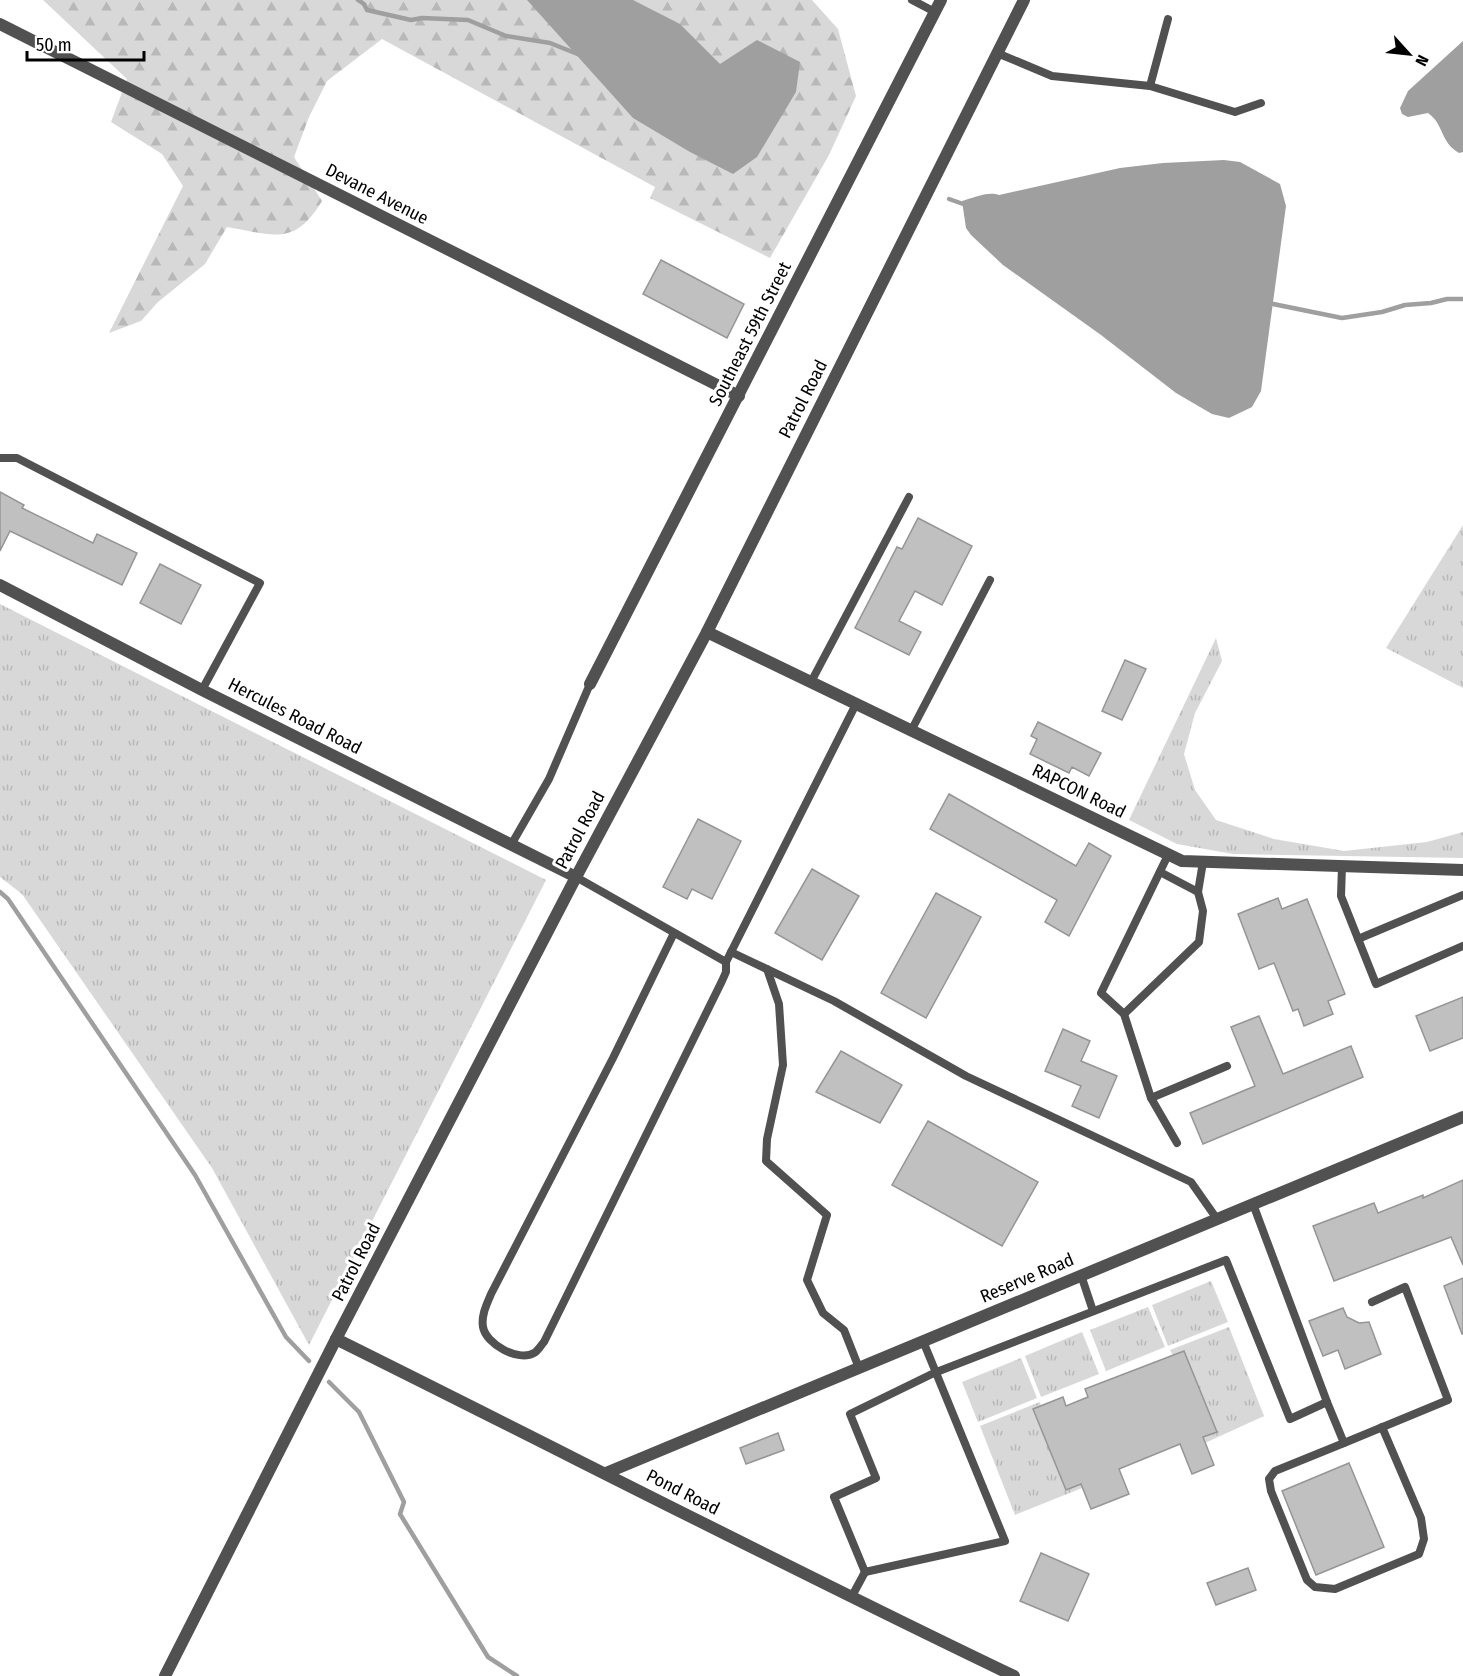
<svg xmlns="http://www.w3.org/2000/svg" width="1463" height="1676" viewBox="0 0 1463 1676" font-family="'Fira Sans Condensed',sans-serif">
<style>
.grass{fill:url(#grass-tufts)}
.forest{fill:url(#forest-firs)}
.water{fill:#9f9f9f}
.lines{fill:none;stroke-linecap:round;stroke-linejoin:round}
.stream{stroke:#9f9f9f;stroke-width:4.5}
.building{fill:#c0c0c0;stroke:#959595;stroke-width:1.5}
.service{stroke:#515151;stroke-width:8}
.minor{stroke:#515151;stroke-width:12}
.tertiary{stroke:#515151;stroke-width:12}
.labels{text-anchor:middle;stroke-width:6;stroke-linejoin:round;paint-order:stroke}
.street-label{font-size:18px;fill:#000;stroke:#fff}
</style>
<defs>
<pattern id="grass-tufts" width="24" height="20" patternUnits="userSpaceOnUse" patternTransform="scale(1.5)"><rect width="24" height="20" fill="#d8d8d8"/><path d="M3 7l-1-3M5 7V3M7 7l1-3M15 17l-1-3M17 17v-4M19 17l1-3" fill="none" stroke="#b8b8b8"/></pattern>
<pattern id="forest-firs" width="22" height="20" patternUnits="userSpaceOnUse" patternTransform="scale(1.5)"><rect width="22" height="20" fill="#d8d8d8"/><path d="M5 1l3.5 6h-7zM16 11l3.5 6h-7z" fill="#b8b8b8"/></pattern>
</defs>
<rect width="100%" height="100%" fill="#fff"/>
<g class="grass">
<polygon points="1463,525 1463,688 1386,648"/>
<polygon points="0,604 546,880 309,1345 212,1168 22,894 0,877"/>
<polygon points="1216,638 1222,661 1195,713 1184,754 1195,790 1216,820 1274,839 1344,851 1427,842 1463,832 1463,858 1233,854 1177,844 1129,820"/>
<polygon points="1211,1281 1228,1322 1168,1346 1152,1305"/>
<polygon points="1148,1307 1165,1347 1106,1371 1090,1330"/>
<polygon points="1229,1327 1264,1416 1205,1443 1203,1437 1216,1432 1170,1350"/>
<polygon points="1082,1332 1099,1374 1041,1397 1025,1356"/>
<polygon points="1021,1358 1037,1398 978,1422 962,1382"/>
<polygon points="1040,1402 1041,1406 1034,1410 1066,1490 1081,1484 1082,1488 1015,1515 980,1426"/>
</g>
<path class="forest" d="M 43,0 L 812,0 L 838,29 L 856,96 L 829,155 L 770,258 L 650,198 L 655,187 L 382,39 L 327,81 L 309,117 L 294,157 L 322,201 C 294,247 274,235 227,227 L 205,264 L 158,302 L 141,321 L 109,333 L 183,186 L 162,154 L 111,122 L 127,79 Z"/>
<g class="water">
<polygon points="527,0 633,0 680,24 720,64 757,40 800,62 796,92 757,157 733,174 690,152 633,118"/>
<path d="M 1463,41 L 1463,152 L 1459,153 C 1440,142 1444,124 1428,113 L 1408,117 L 1402,114 L 1400,108 L 1408,91 Z"/>
<path d="M 1224,160 L 1240,162 L 1280,184 L 1286,206 L 1261,391 L 1252,407 L 1229,418 L 1212,414 L 1176,393 L 1101,335 L 1003,265 L 971,235 L 966,228 L 962,201 C 973,198 988,191 999,195 L 1120,168 L 1163,163 Z"/>
</g>
<g class="lines">
<g class="stream">
<polyline points="358,0 364,4 367,10 411,20 422,18 468,20 506,36 550,43 580,55"/>
<polyline points="949,199 966,205"/>
<polyline points="1268,303 1342,318 1382,312 1405,305 1431,303 1447,299 1463,299"/>
<polyline points="0,892 8,899 195,1175 286,1337 309,1361"/>
<polyline points="329,1382 359,1412 404,1502 400,1514 488,1657 517,1676"/>
</g>
</g>
<g class="building">
<polygon points="661,260 744,304 727,338 643,294"/>
<polygon points="0,492 24,505 22,508 93,543 97,534 137,553 122,585 10,531 0,551"/>
<polygon points="918,518 972,546 942,605 915,591 899,621 921,632 909,655 855,628 897,547 902,549"/>
<polygon points="160,564 201,585 181,624 140,603"/>
<polygon points="1125,660 1146,669 1122,720 1102,711"/>
<polygon points="1038,722 1101,753 1089,776 1072,767 1069,773 1030,754 1037,739 1031,736"/>
<polygon points="949,794 1076,866 1089,843 1111,856 1069,936 1045,922 1057,900 930,829"/>
<polygon points="698,819 741,841 712,899 692,889 687,899 663,887"/>
<polygon points="812,869 859,896 822,960 775,933"/>
<polygon points="936,893 981,917 926,1018 881,993"/>
<polygon points="1278,898 1282,909 1307,899 1345,994 1328,1001 1333,1014 1304,1026 1298,1009 1293,1011 1274,963 1259,969 1238,914"/>
<polygon points="1463,997 1463,1038 1430,1051 1416,1016"/>
<polygon points="1259,1016 1283,1074 1351,1046 1363,1077 1203,1144 1190,1113 1255,1086 1231,1027"/>
<polygon points="1063,1029 1090,1041 1081,1061 1117,1076 1099,1118 1072,1106 1081,1086 1045,1071"/>
<polygon points="841,1051 902,1085 880,1123 816,1092"/>
<polygon points="928,1121 1038,1182 1002,1246 892,1185"/>
<polygon points="1463,1180 1463,1265 1451,1237 1334,1281 1313,1226 1374,1203 1378,1213 1423,1195 1423,1198"/>
<polygon points="1463,1278 1463,1334 1462,1334 1444,1286"/>
<polygon points="1343,1308 1347,1317 1359,1323 1369,1322 1381,1354 1345,1369 1338,1350 1323,1356 1309,1321"/>
<polygon points="1184,1351 1217,1432 1203,1437 1214,1465 1192,1474 1180,1444 1119,1469 1129,1494 1091,1509 1081,1484 1066,1490 1033,1409 1063,1397 1066,1406 1088,1397 1085,1389"/>
<polygon points="778,1433 784,1450 746,1464 740,1448"/>
<polygon points="1349,1463 1384,1547 1316,1575 1282,1491"/>
<polygon points="1041,1553 1089,1574 1068,1621 1020,1601"/>
<polygon points="1248,1568 1256,1590 1216,1605 1207,1583"/>
</g>
<g class="lines">
<g class="service">
<polyline points="912,0 935,12"/>
<polyline points="997,53 1052,76 1150,86 1235,112 1261,103"/>
<polyline points="1150,86 1168,19"/>
<polyline points="0,458 17,458 260,583 202,690"/>
<polyline points="811,682 909,497"/>
<polyline points="911,731 990,580"/>
<polyline points="511,845 549,779 590,684"/>
<polyline points="1168,855 1101,993 1124,1014 1151,1098 1177,1143"/>
<polyline points="1342,866 1341,896 1376,984 1463,946"/>
<polyline points="576,877 726,962 856,704"/>
<polyline points="1198,892 1203,862"/>
<path d="M 674,933 L 613,1058 L 491,1294 C 487,1304 481,1315 483,1327 C 486,1344 518,1362 534,1353 C 538,1351 541,1345 544,1342 L 722,981 L 726,972 L 726,962"/>
<polyline points="1358,939 1463,895"/>
<polyline points="731,952 834,1001 966,1076 1191,1182 1217,1219"/>
<polyline points="767,969 779,1004 783,1065 767,1139 766,1161 827,1215 807,1280 823,1313 844,1330 859,1368"/>
<polyline points="1124,1014 1199,942 1203,911 1198,892 1160,872"/>
<polyline points="1151,1098 1227,1066"/>
<polyline points="1081,1275 1093,1311"/>
<polyline points="923,1341 1005,1541 865,1572 834,1497 876,1478 850,1414 934,1373 1226,1260 1290,1419 1327,1402 1253,1204"/>
<polyline points="1327,1402 1344,1443 1448,1400 1405,1287 1372,1302"/>
<polyline points="1344,1443 1275,1471 1269,1479 1271,1491 1307,1580 1315,1587 1335,1589 1419,1554 1424,1539 1421,1518 1382,1427"/>
<polyline points="851,1598 865,1572"/>
</g>
<g class="minor">
<polyline points="0,24 739,396"/>
<polyline points="707,632 1182,861 1463,870"/>
<polyline points="590,684 941,0"/>
<path d="M 336,1339 C 562,1451 786,1567 1014,1676"/>
</g>
<g class="tertiary">
<polyline points="0,585 202,690 576,877"/>
<polyline points="606,1473 1463,1117"/>
<polyline points="165,1676 336,1339 576,877 707,632 1024,0"/>
</g>
</g>
<g class="labels">
<g class="street-label">
<text transform="translate(377 194) rotate(27)" y="6">Devane Avenue</text>
<text transform="translate(750 334) rotate(-63)" y="6">Southeast 59th Street</text>
<text transform="translate(803 399) rotate(-63)" y="6">Patrol Road</text>
<text transform="translate(295 716) rotate(27)" y="6">Hercules Road Road</text>
<text transform="translate(1079 791) rotate(26)" y="6">RAPCON Road</text>
<text transform="translate(580 830) rotate(-62)" y="6">Patrol Road</text>
<text transform="translate(356 1262) rotate(-63)" y="6">Patrol Road</text>
<text transform="translate(1027 1278) rotate(-23)" y="6">Reserve Road</text>
<text transform="translate(683 1492) rotate(27)" y="6">Pond Road</text>
</g>
</g>
<g transform="translate(1409 54) rotate(117)" stroke="#ffffff" stroke-width="4.5" paint-order="stroke">
<path d="M0-4.5L10 22L0 15L-10 22Z" fill="#000000"/>
<text y="-9" font-size="16" font-weight="bold" text-anchor="middle" fill="#000000">N</text>
</g>
<path d="M27 51v9h117v-9" fill="none" stroke="#000000" stroke-width="3"/>
<text x="36" y="51" font-size="18" fill="#000000" stroke="#ffffff" stroke-width="4.5" paint-order="stroke">50 m</text>
</svg>
